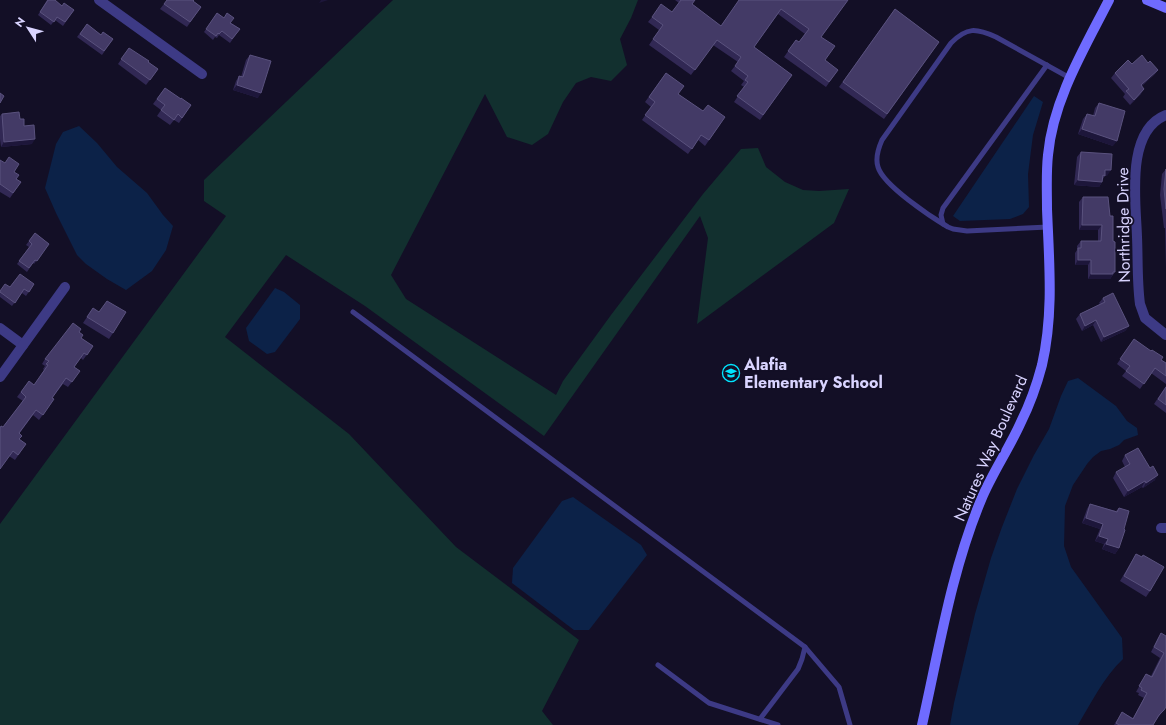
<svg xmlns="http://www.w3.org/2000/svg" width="1166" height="725" viewBox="0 0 1166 725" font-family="Jost,sans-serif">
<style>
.green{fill:#12302f}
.water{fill:#0c2248}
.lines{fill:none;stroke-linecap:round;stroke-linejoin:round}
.lane{stroke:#3d3a85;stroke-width:5}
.street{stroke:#3d3a85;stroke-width:10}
.secondary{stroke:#6f6bff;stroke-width:10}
.wall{fill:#312854}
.shaded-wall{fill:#1d163a}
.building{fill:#433a66;stroke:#5a527e}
.labels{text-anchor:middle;stroke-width:3.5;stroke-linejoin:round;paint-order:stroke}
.street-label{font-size:16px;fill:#d9d4ff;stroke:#130f26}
.poi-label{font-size:16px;font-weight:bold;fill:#d9d4ff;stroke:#130f26;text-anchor:start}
</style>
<rect width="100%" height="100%" fill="#130f26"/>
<polygon class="green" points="393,0 638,0 631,18 620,39 627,65 611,81 591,77 576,83 563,102 548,134 532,145 507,137 485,94 391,275 406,299 556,395 563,381 611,315 703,194 741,149 758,148 766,167 785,182 803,190 819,191 849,189 834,223 697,324 708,238 700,216 544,436 365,306 286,255 225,337 349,434 456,547 579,640 542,711 553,725 0,725 0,524 226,216 204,201 204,180"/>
<g class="water">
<polygon points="1034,96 1043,102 1033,135 1028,174 1029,207 1023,214 1010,219 960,221 953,216"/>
<polygon points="79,126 97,143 117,167 147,193 163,215 173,226 166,250 152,271 126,290 107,279 86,264 77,255 56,213 45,188 56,144 63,132"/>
<polygon points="275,288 284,292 300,305 300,319 275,352 267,354 249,341 246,328"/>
<path d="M 1078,378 L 1116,406 L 1127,421 L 1137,428 L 1138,435 L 1124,440 L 1119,445 L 1110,449 L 1101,451 L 1093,457 L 1087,464 L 1073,485 L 1065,506 L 1064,546 L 1071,567 L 1122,638 L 1123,659 C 1104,677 1091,703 1078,725 L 950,725 L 954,703 L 975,614 L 991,558 L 1002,527 L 1017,489 L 1034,455 L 1049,429 L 1061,396 L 1068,381 Z"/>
<polygon points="573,497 641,545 647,555 589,630 574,630 512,583 513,568 562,501"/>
</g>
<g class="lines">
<g class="lane">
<polyline points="943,224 941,215 943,208 1047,65"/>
<path d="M 1048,227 L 967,231 L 953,229 L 948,227 C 931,217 883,185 878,167 C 875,158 878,149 882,140 L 951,43 C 967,27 976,28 996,37 L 1070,78"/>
<polyline points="353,312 805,647 839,687 850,725"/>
<polyline points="658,665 709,703 778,725"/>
<polyline points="760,719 798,669 802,659 805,647"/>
</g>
<g class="street">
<polyline points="99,0 202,74"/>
<path d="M 1166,115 C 1125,131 1136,202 1137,237 C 1138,259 1137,282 1140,304 L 1145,318 L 1166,335"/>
<polyline points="0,328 23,345"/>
<polyline points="0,377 65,287"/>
<polyline points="1161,528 1166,528"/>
</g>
<g class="secondary">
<polyline points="1147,0 1166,8"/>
<path d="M 922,725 C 939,650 951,572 981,500 C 992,473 1009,449 1021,422 C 1030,404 1037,384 1042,365 C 1054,313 1049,261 1047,209 C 1047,191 1046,173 1048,155 C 1053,100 1084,49 1109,0"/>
</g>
</g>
<g class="wall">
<polygon points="47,0 74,10 63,26 55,20 51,25 38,15"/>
<polygon points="167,0 193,1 201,7 187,27 160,9"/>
<polygon points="675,0 695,0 692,4 721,26 739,0 848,0 821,37 825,60 838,70 826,87 784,57 796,40 799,42 805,34 778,14 754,47 792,75 760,120 734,102 744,87 741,85 744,81 731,71 738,62 713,45 691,75 649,45 659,30 648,22 652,17 672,12 679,3"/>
<polygon points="895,9 939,42 884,119 839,87"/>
<polygon points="217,13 240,29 230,43 219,35 217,38 215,37 213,40 204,32"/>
<polygon points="87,24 101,35 113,39 102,55 77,37"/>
<polygon points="129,48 158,69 146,85 118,64"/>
<polygon points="250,55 258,98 233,90 236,81 239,76 241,77 246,60"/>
<polygon points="1148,63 1158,70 1154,75 1142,86 1141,94 1130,105 1123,97 1125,94 1111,78 1115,73 1132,64"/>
<polygon points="666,73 678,94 703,111 725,117 705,146 698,140 688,154 642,120 651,107 645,102"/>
<polygon points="165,88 181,99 191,105 179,123 174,120 170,125 157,116 161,110 153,104"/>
<polygon points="1099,103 1113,146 1078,134 1083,119 1087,114 1093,116 1095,108"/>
<polygon points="2,114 20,119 24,126 32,144 1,147 0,139 0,116"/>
<polygon points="1081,152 1107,176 1105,175 1103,179 1102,182 1099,187 1074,185 1077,157"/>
<polygon points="0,160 14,172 16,179 21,182 10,198 0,192"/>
<polygon points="1166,169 1166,268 1165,228 1164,228 1160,195 1162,174"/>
<polygon points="1083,197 1110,216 1113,241 1115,272 1110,279 1088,279 1088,265 1075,265 1075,253 1077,250 1077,246 1081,241 1098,241 1098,230 1079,230 1079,202"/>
<polygon points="35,233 49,244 34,264 33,263 27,272 17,264 29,247 26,245"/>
<polygon points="34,284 26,296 22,293 12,306 0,297 0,291 10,287"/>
<polygon points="1103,298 1129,326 1125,331 1101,342 1093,325 1082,331 1076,319 1080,314 1100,304 1099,303"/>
<polygon points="93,308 113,333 109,339 83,323"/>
<polygon points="79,332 81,338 93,346 83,360 81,358 74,367 80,371 68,387 63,384 52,398 54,399 39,420 33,415 19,434 19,439 26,444 15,460 9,456 3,427 23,401 17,397 29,381 34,385 44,370 43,369 45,366 42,364 45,359"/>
<polygon points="1134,339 1166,363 1166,384 1151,373 1140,389 1122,376 1126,371 1117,364"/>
<polygon points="1166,386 1166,413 1154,404"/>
<polygon points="1125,455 1155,480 1143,488 1142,487 1124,497 1113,478 1116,472 1125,467 1122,461"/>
<polygon points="1090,504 1116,511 1119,508 1119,548 1115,554 1102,549 1104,544 1095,541 1100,529 1082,523 1087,509"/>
<polygon points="1136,554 1142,557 1150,591 1146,597 1120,581"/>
<polygon points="1161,633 1166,636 1164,710 1157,719 1153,725 1114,725 1122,712 1133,718 1144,698 1138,695 1139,693 1136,692 1146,674 1151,676 1160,658 1151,652 1158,638"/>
</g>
<g class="shaded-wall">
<polygon points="321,0 328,0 319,3"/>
<polygon points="1158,70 1154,75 1137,90 1141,85"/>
<polygon points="237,85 261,93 258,98 233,90"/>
<polygon points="1144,89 1141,94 1130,105 1134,100"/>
<polygon points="1082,129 1117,141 1113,146 1078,134"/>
<polygon points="35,139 32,144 1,147 4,142"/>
<polygon points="1105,170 1111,170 1107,176 1102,175"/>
<polygon points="1078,180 1102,182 1099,187 1074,185"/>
<polygon points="1082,225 1102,225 1098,230 1079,230"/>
<polygon points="1078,260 1091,260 1088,265 1075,265"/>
<polygon points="1115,272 1110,279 1088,279 1091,274"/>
<polygon points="1096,320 1093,325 1082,331 1085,326"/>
<polygon points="1129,326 1125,331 1101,342 1104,337"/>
<polygon points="1158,475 1155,480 1143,488 1146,483"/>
<polygon points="1145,481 1142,487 1124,497 1128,491"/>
<polygon points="1086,518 1103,524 1100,529 1082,523"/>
<polygon points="1099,536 1108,539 1104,544 1095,541"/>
<polygon points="1106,544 1119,548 1115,554 1102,549"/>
</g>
<g class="building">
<polygon points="48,0 55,0 62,6 64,3 74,10 65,22 57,17 54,22 40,12"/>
<polygon points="167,0 194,0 193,1 201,7 190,22 164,4"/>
<polygon points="681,0 695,0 692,4 721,26 739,0 848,0 821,37 835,46 825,60 838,70 829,82 788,51 796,40 799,42 809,29 781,9 754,47 792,75 763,115 737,96 748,82 745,80 748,76 735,66 741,57 717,40 695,70 653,39 663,25 652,17 661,4 672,12"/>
<polygon points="895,9 939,42 887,114 843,82"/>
<polygon points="217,13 224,18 227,13 234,18 230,23 240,29 232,39 222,31 219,34 218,33 216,36 206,29"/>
<polygon points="87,24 101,35 103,32 113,39 104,51 80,34"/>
<polygon points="129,48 149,61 148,62 158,69 150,80 121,59"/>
<polygon points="250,55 271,61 261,93 237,85 239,76 243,77"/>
<polygon points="1142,55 1148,63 1150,61 1158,70 1141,85 1144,89 1134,100 1126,91 1129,89 1115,73 1128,60 1132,64"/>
<polygon points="666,73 684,86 678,94 703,111 708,105 725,117 709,140 701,135 692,149 645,115 655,102 649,97"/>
<polygon points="165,88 181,99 181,98 191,105 182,118 178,114 174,120 161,110 165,105 157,99"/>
<polygon points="0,93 4,96 0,103"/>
<polygon points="1099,103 1125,111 1117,141 1082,129 1087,114 1095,116"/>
<polygon points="19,112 20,119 24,119 24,126 34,125 35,139 4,142 2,114"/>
<polygon points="1081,152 1112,154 1111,170 1105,170 1105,176 1103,175 1102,182 1078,180"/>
<polygon points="9,157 19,164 14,172 19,175 16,179 21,182 13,193 0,184 0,160 5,163"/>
<polygon points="1166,169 1166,209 1164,189"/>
<polygon points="1083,197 1108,197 1110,216 1113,216 1113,241 1115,242 1115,272 1113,272 1113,274 1091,274 1091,260 1078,260 1078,248 1081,248 1081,241 1101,241 1102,225 1082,225"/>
<polygon points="35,233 49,244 37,261 35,260 29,268 19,261 32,244 29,241"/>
<polygon points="20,274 34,284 29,292 24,289 15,303 0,292 0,291 5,284 10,287"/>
<polygon points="1113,293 1129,326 1104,337 1096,320 1085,326 1080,314 1105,302 1103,298"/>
<polygon points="107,301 126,312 113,333 87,317 93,308 99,312"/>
<polygon points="73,323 81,329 79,332 83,335 81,338 93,346 87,355 84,353 74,367 80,371 72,382 66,378 52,398 54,399 43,415 36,410 30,418 19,433 22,436 19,439 26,444 18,455 13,451 0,469 0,428 1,426 3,427 26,397 21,392 29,381 34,385 48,365 46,364 49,361 45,359"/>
<polygon points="1134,339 1151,351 1152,350 1163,357 1161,360 1166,363 1166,376 1155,368 1144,384 1126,371 1130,366 1120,359"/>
<polygon points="1166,387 1166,405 1158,399"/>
<polygon points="1138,448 1150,468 1153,466 1158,475 1146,483 1145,481 1128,491 1116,472 1130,464 1125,455"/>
<polygon points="1090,504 1117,512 1119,508 1129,511 1124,529 1125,530 1119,548 1106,544 1108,539 1099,536 1103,524 1086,518"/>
<polygon points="1136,554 1142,557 1143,555 1164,567 1150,591 1124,576"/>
<polygon points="1161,633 1166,636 1166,707 1164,710 1159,715 1153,725 1119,725 1116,723 1122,712 1133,719 1147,693 1141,690 1142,688 1139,686 1146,674 1152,677 1164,653 1154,647"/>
</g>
<defs>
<g id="school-ring" transform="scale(0.9)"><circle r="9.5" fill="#130f26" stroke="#00e5ff" stroke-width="1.5"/><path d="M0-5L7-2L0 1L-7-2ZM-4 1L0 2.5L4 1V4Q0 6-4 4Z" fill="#00e5ff"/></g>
</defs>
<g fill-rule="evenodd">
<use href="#school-ring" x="731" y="373"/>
</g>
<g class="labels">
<g class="street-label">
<text transform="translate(1123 225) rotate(-91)" y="6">Northridge Drive</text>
<text transform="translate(990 448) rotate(-66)" y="6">Natures Way Boulevard</text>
</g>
<g class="poi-label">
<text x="744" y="370">Alafia<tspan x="744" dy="18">Elementary School</tspan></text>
</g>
</g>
<g transform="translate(28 28) rotate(306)" stroke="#130f26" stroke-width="3" paint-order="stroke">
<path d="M0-3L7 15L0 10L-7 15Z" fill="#d9d4ff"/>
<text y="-6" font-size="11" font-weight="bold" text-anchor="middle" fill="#d9d4ff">N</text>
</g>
</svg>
